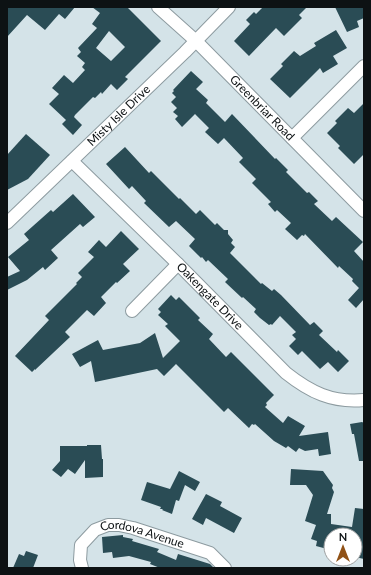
<svg xmlns="http://www.w3.org/2000/svg" width="371" height="575" viewBox="0 0 371 575" font-family="Lato,sans-serif">
<style>
.building{fill:#2a4c55;fill-rule:evenodd}
.lines{fill:none;stroke-linecap:round;stroke-linejoin:round}
.minor-casing{stroke:#8d9ba0;stroke-width:14}
.minor{stroke:#fff;stroke-width:12}
.labels{text-anchor:middle;stroke-width:4;stroke-linejoin:round;paint-order:stroke}
.street-label{font-size:12px;fill:#0d1214;stroke:#fff}
</style>
<rect width="100%" height="100%" fill="#d4e3e8"/>
<g class="building">
<polygon points="7,7 75,7 65,19 59,14 45,30 27,15 7,37"/>
<path d="M 92,7 L 127,7 L 161,41 L 125,77 L 128,79 L 117,90 L 111,84 L 102,94 L 101,92 L 95,98 L 93,97 L 75,115 L 74,117 L 82,125 L 73,135 L 62,124 L 66,120 L 49,104 L 59,94 L 52,88 L 64,75 L 73,83 L 85,70 L 82,67 L 85,63 L 77,56 L 81,52 L 78,48 L 97,28 L 92,24 L 100,13 ZM 109,31 L 125,47 L 111,61 L 96,48 Z"/>
<polygon points="263,7 307,7 299,15 302,18 284,36 276,28 249,56 234,41 250,24 246,20 254,12 256,14"/>
<polygon points="335,7 364,7 364,18 357,21 359,27 347,32"/>
<polygon points="336,30 347,48 333,56 338,64 323,73 320,68 290,98 270,79 283,66 281,64 294,51 300,56 316,46 314,43"/>
<polygon points="191,71 203,82 196,89 208,100 206,103 225,122 232,114 275,159 276,158 288,170 286,172 307,193 309,192 318,201 314,204 332,221 336,217 363,242 354,251 364,262 364,299 356,308 348,300 359,288 352,281 353,279 339,266 338,268 305,234 304,236 302,235 297,240 285,229 291,223 277,210 275,212 268,204 271,202 252,183 256,179 239,162 243,158 224,138 218,144 205,132 209,128 195,114 182,127 175,119 178,116 173,112 177,108 171,102 176,97 172,93 174,91 173,90"/>
<polygon points="364,103 364,154 354,164 338,148 340,146 327,133 337,123 335,121 348,108 354,113"/>
<polygon points="26,134 50,155 28,179 7,190 7,155"/>
<polygon points="125,147 149,173 151,171 179,199 180,198 196,214 200,210 215,225 217,223 224,230 228,230 228,234 233,240 231,243 235,247 230,253 261,284 262,283 272,291 274,289 281,295 310,325 314,322 323,331 319,335 337,352 338,350 349,361 338,372 328,362 320,369 302,351 298,355 289,346 296,339 292,335 296,332 280,316 272,325 271,324 269,325 260,318 254,312 256,309 243,297 242,298 225,282 228,279 208,260 206,262 202,257 201,258 189,246 195,239 176,221 169,227 144,203 146,201 132,186 129,189 106,164"/>
<polygon points="73,194 95,217 83,227 80,224 51,250 58,258 45,270 43,267 27,280 7,290 7,277 20,271 8,257 29,240 24,234 51,210 53,212"/>
<polygon points="121,231 139,249 123,264 130,271 117,283 116,282 101,297 106,303 94,316 87,310 65,332 70,337 35,370 35,369 32,372 15,356 49,320 45,316 77,284 76,283 82,277 78,273 94,257 88,252 99,240 106,247"/>
<polygon points="171,295 176,300 179,297 200,318 198,320 213,334 209,339 226,357 231,352 274,395 266,403 267,405 265,407 283,423 288,416 305,426 299,436 328,432 331,454 319,456 318,449 305,451 299,448 296,452 288,446 286,448 274,441 255,424 254,425 252,424 249,428 228,408 224,412 176,364 164,376 157,369 95,382 91,361 80,367 72,354 98,340 103,350 140,343 155,333 163,358 180,341 165,326 168,324 158,315 161,312 158,309"/>
<polygon points="362,422 364,423 364,461 359,461 354,434 352,434 350,424"/>
<polygon points="87,445 101,445 102,459 103,459 103,477 85,478 85,460 75,474 68,469 61,477 52,470 60,461 60,446 87,446"/>
<polygon points="291,469 323,471 333,485 332,488 334,492 327,514 331,514 331,524 352,527 355,508 364,509 364,559 355,557 355,535 331,535 331,550 316,546 317,541 311,539 316,525 305,521 313,495 306,485 290,485"/>
<polygon points="179,471 200,482 195,491 185,485 179,501 176,500 172,514 162,510 163,509 160,509 161,507 141,500 147,482 170,489"/>
<polygon points="206,494 222,502 220,506 242,518 234,533 206,518 203,525 192,519"/>
<polygon points="123,535 123,537 133,539 132,541 159,549 157,552 176,560 178,554 210,564 214,568 160,568 150,564 151,562 129,556 113,558 112,552 103,553 102,537"/>
<polygon points="26,551 38,555 33,568 13,568 19,554 24,556"/>
</g>
<g class="lines">
<g class="minor-casing">
<g id="minor">
<path id="s1" d="M 158,7 L 196,41 L 364,211"/>
<polyline points="292,138 364,66"/>
<path id="s2" d="M 72,161 L 178,264 L 286,373 C 310,392 332,403 364,400"/>
<path id="s3" d="M 7,223 L 185,52 L 229,7"/>
<polyline points="132,311 178,264"/>
<path id="s4" d="M 82,568 L 80,560 L 81,545 L 95,530 L 108,525 L 119,525 L 133,528 L 210,553 L 225,568"/>
</g>
</g>
<use href="#minor" class="minor"/>
</g>
<g class="labels">
<g class="street-label">
<text dy="4" stroke="none"><textPath href="#s1" startOffset="145">Greenbriar Road</textPath></text>
<text dy="4" stroke="none"><textPath href="#s3" startOffset="155">Misty Isle Drive</textPath></text>
<text dy="4" stroke="none"><textPath href="#s2" startOffset="193">Oakengate Drive</textPath></text>
<text dy="4" stroke="none"><textPath href="#s4" startOffset="93">Cordova Avenue</textPath></text>
</g>
</g>
<rect width="371" height="575" fill="none" stroke="#0d1214" stroke-width="16"/>
<g transform="translate(343 547)"><circle r="19" fill="#ffffff" stroke="#9ea0a1"/>
<path d="M0-3L7 15L0 10L-7 15Z" fill="#905217"/>
<text y="-6" font-size="11" font-weight="bold" text-anchor="middle" fill="#0d1214">N</text>
</g>
</svg>
